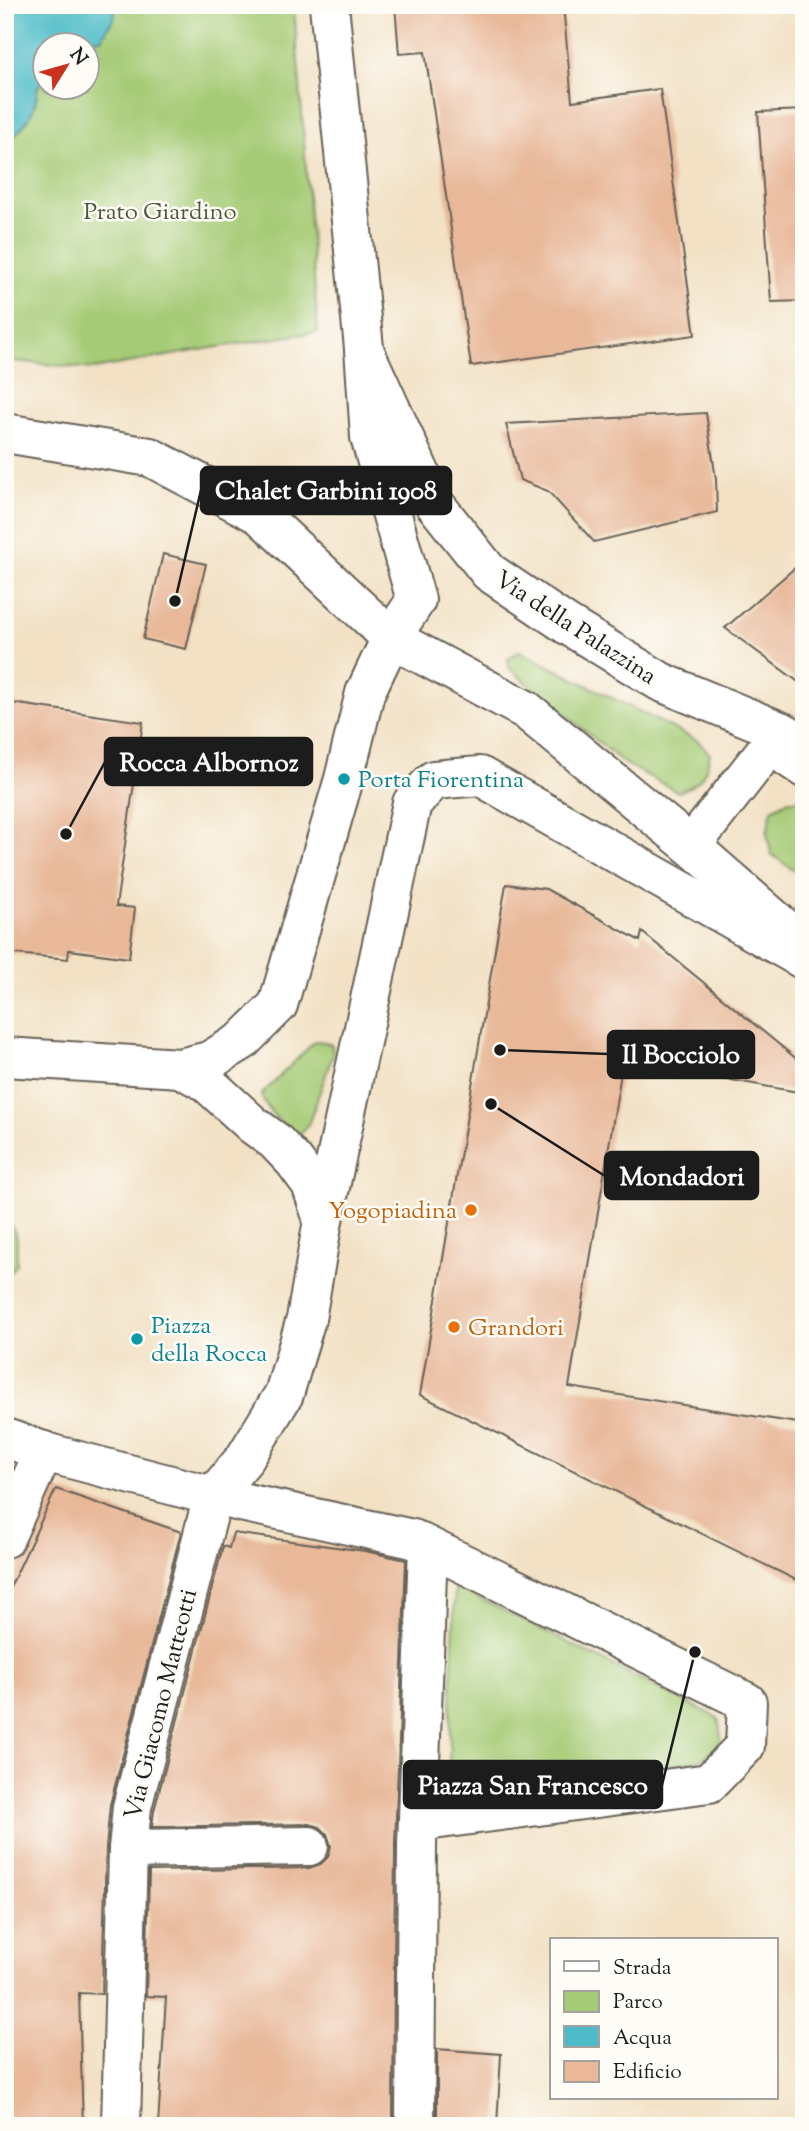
<svg xmlns="http://www.w3.org/2000/svg" width="809" height="2131" viewBox="0 0 809 2131" font-family="'Sorts Mill Goudy',serif">
<style>
.green{fill:#a6cb76;stroke:#617449;stroke-width:2}
.water{fill:#4ebcc8;stroke:#356c72;stroke-width:2}
.building{fill:#e8b899}
.lines{fill:none;stroke-linecap:round;stroke-linejoin:round}
.minor-casing{stroke:#676157;stroke-width:42}
.major-casing{stroke:#676157;stroke-width:42}
.minor{stroke:#fff;stroke-width:38}
.major{stroke:#fff;stroke-width:38}
.culture-dot{fill:#0f9aa8;stroke:#fdfcf7;stroke-width:2.5}
.food-dot{fill:#e8710a;stroke:#fdfcf7;stroke-width:2.5}
.labels{text-anchor:middle;stroke-width:5;stroke-linejoin:round;paint-order:stroke}
.park-label{font-size:24px;fill:#4c593c;stroke:#fdfcf7}
.street-label{font-size:24px;fill:#1c1c1c;stroke:#fdfcf7}
.culture-label{font-size:24px;fill:#0d838f;stroke:#fdfcf7;text-anchor:start}
.food-label{font-size:24px;fill:#c56008;stroke:#fdfcf7;text-anchor:end}
.leader{fill:none;stroke:#1c1c1c;stroke-width:2.5}
.callout-dot{fill:#1c1c1c;stroke:#fdfcf7;stroke-width:2.5}
.callout{fill:#1c1c1c;stroke:#1c1c1c;stroke-width:2.5}
.callout-label{font-size:26px;text-anchor:middle;font-weight:bold;fill:#fff}
</style>
<rect width="100%" height="100%" fill="#fdfcf7"/>
<filter id="ink" filterUnits="userSpaceOnUse"><feTurbulence type="fractalNoise" baseFrequency=".0143" numOctaves="2"/><feDisplacementMap in="SourceGraphic" scale="14" xChannelSelector="R" yChannelSelector="G"/><feConvolveMatrix kernelMatrix="1 2 1 2 8 2 1 2 1" color-interpolation-filters="sRGB"/></filter>
<filter id="wash" filterUnits="userSpaceOnUse"><feTurbulence type="fractalNoise" baseFrequency=".00686" numOctaves="4" result="noise"/><feDisplacementMap in="SourceGraphic" scale="28" xChannelSelector="R" yChannelSelector="G"/><feGaussianBlur stdDeviation="1.57" result="paint"/><feColorMatrix in="noise" values="0 0 0 0 0 0 0 0 0 0 0 0 0 0 0 0 0 1.4 0 .05"/><feComposite in="paint" operator="in"/></filter>
<g filter="url(#wash)">
<rect width="100%" height="100%" fill="#f2e1c4"/>
<g class="green">
<path d="M 113,5 L 294,5 L 318,332 L 212,348 L 94,369 L 5,360 L 5,145 C 26,124 35,116 38,86 L 45,81 L 46,88 L 88,88 L 88,46 L 73,45 L 71,40 L 115,16 Z"/>
<path d="M 519,651 L 698,741 L 710,754 C 705,777 700,784 678,792 L 625,764 L 509,668 L 508,659 Z"/>
<polygon points="789,800 804,800 804,878 771,854 767,833 772,809"/>
<path d="M 315,1041 L 325,1042 L 332,1045 L 333,1055 L 308,1125 L 300,1134 C 281,1126 269,1113 261,1095 Z"/>
<polygon points="5,1211 17,1238 17,1264 5,1279"/>
<path d="M 455,1586 L 718,1718 C 724,1744 721,1749 697,1761 L 448,1796 Z"/>
</g>
<path class="water" d="M 5,5 L 113,5 L 115,16 L 101,39 L 71,40 L 73,45 L 46,46 L 45,81 L 38,86 C 35,116 26,124 5,145 Z"/>
<g id="blocks">
<g class="building">
<polygon points="395,5 563,5 572,101 660,89 695,335 471,366 425,52 399,54"/>
<polygon points="804,110 804,301 771,302 758,112"/>
<polygon points="706,413 716,479 717,512 594,542 548,491 520,480 506,424"/>
<polygon points="163,554 206,564 186,649 143,639"/>
<polygon points="804,560 804,686 725,628"/>
<polygon points="5,702 143,722 116,906 135,908 129,958 69,950 68,959 5,953"/>
<polygon points="506,884 546,889 640,941 642,932 804,1065 804,1093 623,1061 569,1387 804,1424 804,1584 420,1395"/>
<polygon points="56,1489 181,1532 110,1805 106,1848 102,1994 79,1993 83,2126 5,2126 5,1598"/>
<polygon points="233,1533 365,1551 406,1560 395,1844 393,2126 158,2126 166,1997 146,1996 149,1871 309,1868 321,1864 328,1857 331,1846 327,1834 320,1827 309,1824 152,1827 154,1811 223,1546 229,1548"/>
<polygon points="437,2049 501,2054 497,2126 437,2126"/>
</g>
</g>
</g>
<g filter="url(#ink)">
<use href="#blocks" fill-opacity="0" stroke="#676157" stroke-width="2"/>
<g class="lines">
<g class="minor-casing">
<g id="minor">
<polyline points="364,350 434,503 489,572 566,624 661,682 785,733 804,745"/>
<polyline points="5,433 150,457 260,515 391,638 365,693 344,779 278,1005 242,1041 209,1061 180,1068 5,1057"/>
<polyline points="691,846 770,745 804,768"/>
<polyline points="180,1068 206,1082 253,1125 275,1141 294,1161 311,1184 323,1220"/>
<polyline points="5,1438 52,1454 213,1496 413,1539 747,1702 745,1746 709,1783 418,1822"/>
<polyline points="5,1538 44,1451"/>
<polyline points="128,1849 309,1846"/>
<polyline points="121,2126 128,1849 132,1807 213,1496 245,1458 284,1394 306,1319 323,1220 412,803 434,780 480,776 804,960"/>
<polyline points="415,2126 417,1845 428,1547"/>
</g>
</g>
<g class="major-casing">
<polyline id="major" points="329,5 364,348 370,437 416,600 391,638 526,710 691,846 804,945"/>
</g>
<use href="#minor" class="minor"/>
<use href="#major" class="major"/>
</g>
</g>
<g class="culture-dot">
<circle cx="344" cy="779" r="7"/>
<circle cx="137" cy="1339" r="7"/>
</g>
<g class="food-dot">
<circle cx="471" cy="1210" r="7"/>
<circle cx="454" cy="1327" r="7"/>
</g>
<g class="labels">
<g class="park-label">
<text x="160" y="219">Prato Giardino</text>
</g>
<g class="street-label">
<text transform="translate(576 627) rotate(33)" y="8">Via della Palazzina</text>
<text transform="translate(160 1704) rotate(-76)" y="8">Via Giacomo Matteotti</text>
</g>
<g class="culture-label">
<text x="358" y="787">Porta Fiorentina</text>
<text x="151" y="1333">Piazza<tspan x="151" dy="28">della Rocca</tspan></text>
</g>
<g class="food-label">
<text x="457" y="1218">Yogopiadina</text>
<text x="468" y="1335" text-anchor="start">Grandori</text>
</g>
</g>
<path class="leader" d="M175 601L201 490M66 834L105 762M500 1050L608 1054M491 1104L605 1176M695 1652L662 1785"/>
<g class="callout-dot">
<circle cx="175" cy="601" r="7"/>
<circle cx="66" cy="834" r="7"/>
<circle cx="500" cy="1050" r="7"/>
<circle cx="491" cy="1104" r="7"/>
<circle cx="695" cy="1652" r="7"/>
</g>
<g class="callout">
<rect x="201" y="467" width="250" height="47" rx="7"/>
<rect x="105" y="738" width="207" height="47" rx="7"/>
<rect x="608" y="1031" width="146" height="47" rx="7"/>
<rect x="605" y="1152" width="153" height="47" rx="7"/>
<rect x="404" y="1761" width="258" height="47" rx="7"/>
</g>
<g class="callout-label">
<text x="326" y="499">Chalet Garbini 1908</text>
<text x="209" y="771">Rocca Albornoz</text>
<text x="681" y="1063">Il Bocciolo</text>
<text x="682" y="1185">Mondadori</text>
<text x="533" y="1794">Piazza San Francesco</text>
</g>
<rect width="809" height="2131" fill="none" stroke="#fdfcf7" stroke-width="28"/>
<rect x="550" y="1938" width="228" height="161" fill="#fdfcf7" stroke="#a3a29f" stroke-width="2"/>
<rect x="564" y="1961" width="35" height="10" fill="#ffffff" stroke="#a3a29f" stroke-width="2"/>
<text x="613" y="1974" font-size="21" fill="#1c1c1c">Strada</text>
<rect x="564" y="1991" width="35" height="21" fill="#a6cb76" stroke="#a3a29f" stroke-width="2"/>
<text x="613" y="2008" font-size="21" fill="#1c1c1c">Parco</text>
<rect x="564" y="2026" width="35" height="21" fill="#4ebcc8" stroke="#a3a29f" stroke-width="2"/>
<text x="613" y="2044" font-size="21" fill="#1c1c1c">Acqua</text>
<rect x="564" y="2061" width="35" height="21" fill="#e8b899" stroke="#a3a29f" stroke-width="2"/>
<text x="613" y="2078" font-size="21" fill="#1c1c1c">Edificio</text>
<g transform="translate(66 66) rotate(53)"><circle r="33" fill="#fdfcf7" stroke="#a3a29f" stroke-width="2"/>
<path d="M0-5L12 26L0 18L-12 26Z" fill="#c8321e"/>
<text y="-10" font-size="19" font-weight="bold" text-anchor="middle" fill="#1c1c1c">N</text>
</g>
</svg>
